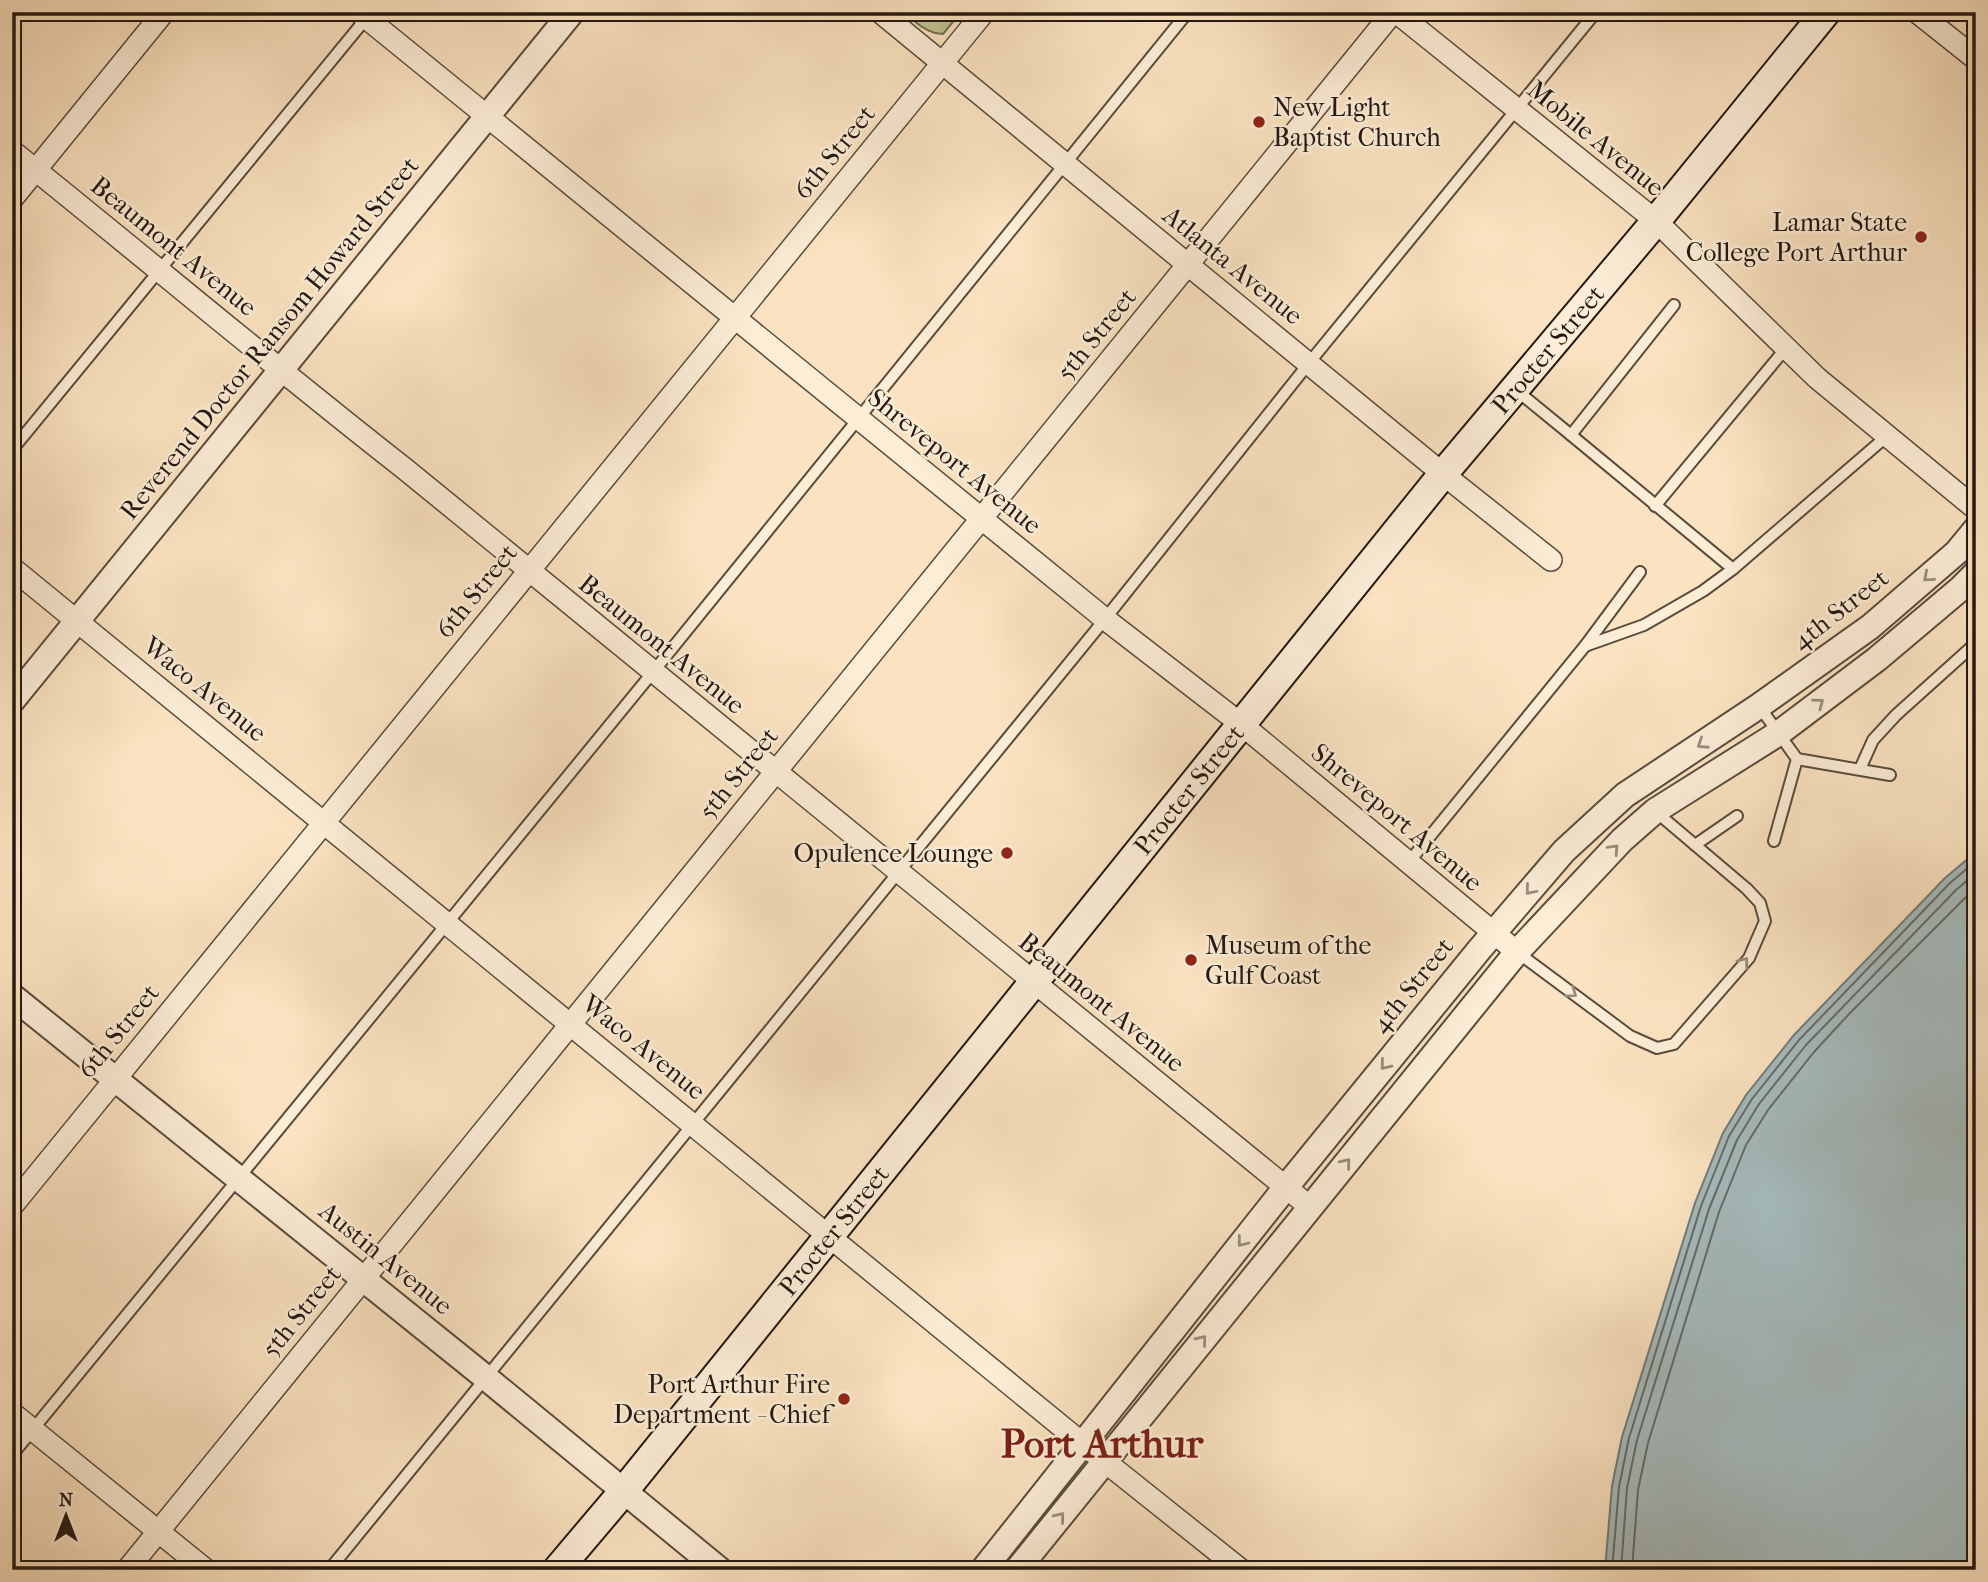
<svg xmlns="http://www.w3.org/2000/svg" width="1988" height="1582" viewBox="0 0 1988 1582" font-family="'IM FELL French Canon',serif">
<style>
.green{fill:#c0c392;stroke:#726e52;stroke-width:2}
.water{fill:#a5bbbe;stroke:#717a79;stroke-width:2}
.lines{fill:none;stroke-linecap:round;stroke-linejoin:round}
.shore{stroke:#646a68;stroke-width:2}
.service-casing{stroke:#594b3d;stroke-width:14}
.minor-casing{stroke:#594b3d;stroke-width:24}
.tertiary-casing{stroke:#594b3d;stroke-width:28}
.secondary-casing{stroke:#231811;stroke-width:32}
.service{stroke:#fcedd7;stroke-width:10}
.minor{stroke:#fcedd7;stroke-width:21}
.tertiary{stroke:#fcedd7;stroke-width:24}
.secondary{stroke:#fcedd7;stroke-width:28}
.oneway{stroke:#9a8d7e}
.poi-dot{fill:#8f2418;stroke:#fcedd7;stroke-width:2.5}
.labels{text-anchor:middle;stroke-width:5;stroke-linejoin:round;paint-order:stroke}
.poi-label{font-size:26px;fill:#231811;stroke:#fcedd7;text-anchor:end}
.street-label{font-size:26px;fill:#231811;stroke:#fcedd7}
.town-label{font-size:40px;font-weight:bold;fill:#7a1f14;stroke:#fcedd7}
</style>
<rect width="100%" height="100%" fill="#fbe3c1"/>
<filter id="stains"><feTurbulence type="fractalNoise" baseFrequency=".00286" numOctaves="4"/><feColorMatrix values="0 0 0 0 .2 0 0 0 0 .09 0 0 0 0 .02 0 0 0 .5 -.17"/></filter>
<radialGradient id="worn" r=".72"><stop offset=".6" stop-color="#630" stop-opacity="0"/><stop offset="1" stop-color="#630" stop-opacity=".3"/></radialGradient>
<path class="green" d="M 903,12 L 961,12 L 943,34 C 927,34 916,22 903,12 Z"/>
<polygon class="water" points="1976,852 1976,1570 1605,1570 1612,1486 1622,1437 1695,1203 1723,1133 1746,1095 1794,1035 1945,878"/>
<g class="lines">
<g class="shore">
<polyline points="1612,1570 1619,1487 1629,1438 1701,1206 1729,1136 1752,1099 1799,1040 1950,883 1976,861"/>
<polyline points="1621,1570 1627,1488 1637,1440 1709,1209 1737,1140 1759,1104 1806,1045 1956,890 1976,873"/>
<polyline points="1632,1570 1638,1490 1648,1443 1719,1212 1746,1145 1768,1110 1814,1052 1850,1013 1976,887"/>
</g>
<g class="service-casing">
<g id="service">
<polyline points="1516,390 1571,435 1674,305"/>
<polyline points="1571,435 1733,569 1887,436"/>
<polyline points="12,450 368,16"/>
<polyline points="1655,506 1786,348"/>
<polyline points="1585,646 1644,625 1703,591 1733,569"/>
<polyline points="1759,706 1797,759 1774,841"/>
<polyline points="1797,759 1890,775"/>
<polyline points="1860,769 1873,740 1896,715 1976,643"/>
<polyline points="1695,845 1737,816"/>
<polyline points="1409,862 1585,646 1640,572"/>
<polyline points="1517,952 1630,1036 1657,1048 1674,1044 1749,958 1765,921 1760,903 1747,889 1655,811"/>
<polyline points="12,1455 653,672 1188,12"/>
<polyline points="329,1570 1105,619 1309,363 1596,12"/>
</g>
</g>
<g class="minor-casing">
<g id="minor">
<polyline points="359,12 1105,619 1241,724 1517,952"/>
<polyline points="880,12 1443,474 1551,560"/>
<polyline points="1396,12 1656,221 1817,378 1976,509"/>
<polyline points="1917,12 1976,59"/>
<path d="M 12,151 C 143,256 272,365 405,469 L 1310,1207"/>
<polyline points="12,199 164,12"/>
<polyline points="12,568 1083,1444 1241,1570"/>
<polyline points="12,1206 984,12"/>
<polyline points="12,1413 206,1570"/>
<polyline points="127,1570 1393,12"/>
</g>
</g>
<g class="tertiary-casing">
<g id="tertiary">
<polyline points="12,701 572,12"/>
<polyline points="12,996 485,1377 720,1570"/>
<polyline points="983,1570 1286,1187 1479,950 1564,851 1625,795 1759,706 1870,627 1957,552 1976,529"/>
<polyline points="1017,1570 1517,952 1622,840 1655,811 1779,733 1877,659 1960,589 1976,573"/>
</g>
</g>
<g class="secondary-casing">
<g id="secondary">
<path id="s1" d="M 557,1570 L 623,1492 L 1443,474 L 1656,221 L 1826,12"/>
</g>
</g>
<use href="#service" class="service"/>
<use href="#minor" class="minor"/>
<use href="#tertiary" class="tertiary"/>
<use href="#secondary" class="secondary"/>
</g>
<defs><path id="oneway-chevron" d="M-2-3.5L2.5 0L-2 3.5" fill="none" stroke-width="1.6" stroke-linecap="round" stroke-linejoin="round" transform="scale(1.75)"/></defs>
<g class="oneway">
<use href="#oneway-chevron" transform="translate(1928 577) rotate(139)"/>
<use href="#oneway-chevron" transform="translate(1819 703) rotate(-37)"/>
<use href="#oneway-chevron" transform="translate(1702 744) rotate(147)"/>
<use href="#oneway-chevron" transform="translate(1614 849) rotate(-47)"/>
<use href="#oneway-chevron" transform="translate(1530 890) rotate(130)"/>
<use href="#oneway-chevron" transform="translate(1744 962) rotate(-53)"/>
<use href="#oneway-chevron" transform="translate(1572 993) rotate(36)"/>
<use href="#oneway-chevron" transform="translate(1385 1065) rotate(129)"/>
<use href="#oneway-chevron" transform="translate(1346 1163) rotate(-51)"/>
<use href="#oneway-chevron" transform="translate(1242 1242) rotate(128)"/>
<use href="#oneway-chevron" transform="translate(1202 1340) rotate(-51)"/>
<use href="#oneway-chevron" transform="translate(1060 1517) rotate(-51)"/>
</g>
<g class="poi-dot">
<circle cx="1259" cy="122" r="7"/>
<circle cx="1921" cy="237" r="7"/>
<circle cx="1007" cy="853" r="7"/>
<circle cx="1191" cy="960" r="7"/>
<circle cx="844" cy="1399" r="7"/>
</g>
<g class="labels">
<g class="poi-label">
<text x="1273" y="116" text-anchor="start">New Light<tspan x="1273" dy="30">Baptist Church</tspan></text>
<text x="1907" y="231">Lamar State<tspan x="1907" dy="30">College Port Arthur</tspan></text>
<text x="993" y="862">Opulence Lounge</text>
<text x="1205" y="954" text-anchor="start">Museum of the<tspan x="1205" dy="30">Gulf Coast</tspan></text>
<text x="830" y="1393">Port Arthur Fire<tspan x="830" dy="30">Department - Chief</tspan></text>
</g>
<g class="street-label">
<text transform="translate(1596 138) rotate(39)" y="9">Mobile Avenue</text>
<text transform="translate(834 152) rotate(-51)" y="9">6th Street</text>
<text transform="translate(174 246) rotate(39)" y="9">Beaumont Avenue</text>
<text transform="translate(1233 265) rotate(39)" y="9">Atlanta Avenue</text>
<text transform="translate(1096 334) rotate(-51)" y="9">5th Street</text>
<text transform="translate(269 338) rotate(-51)" y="9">Reverend Doctor Ransom Howard Street</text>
<text dy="9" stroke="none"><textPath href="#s1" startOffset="1572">Procter Street</textPath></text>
<text transform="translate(955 461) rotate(39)" y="9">Shreveport Avenue</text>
<text transform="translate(476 591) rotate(-51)" y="9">6th Street</text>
<text transform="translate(1840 609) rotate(-38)" y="9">4th Street</text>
<text transform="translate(662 644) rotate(39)" y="9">Beaumont Avenue</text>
<text transform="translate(205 689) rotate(39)" y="9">Waco Avenue</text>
<text transform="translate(738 773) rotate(-51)" y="9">5th Street</text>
<text dy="9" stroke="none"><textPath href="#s1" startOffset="1004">Procter Street</textPath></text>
<text transform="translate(1397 817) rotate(40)" y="9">Shreveport Avenue</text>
<text transform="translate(1412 985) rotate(-51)" y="9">4th Street</text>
<text transform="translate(1102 1002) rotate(39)" y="9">Beaumont Avenue</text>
<text transform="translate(118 1031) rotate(-51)" y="9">6th Street</text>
<text transform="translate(644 1047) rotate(39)" y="9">Waco Avenue</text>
<text dy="9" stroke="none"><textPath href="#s1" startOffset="438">Procter Street</textPath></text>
<text transform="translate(386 1258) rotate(39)" y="9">Austin Avenue</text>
<text transform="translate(301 1311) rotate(-51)" y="9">5th Street</text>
</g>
<g class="town-label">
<text x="1102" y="1457">Port Arthur</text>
</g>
</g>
<rect width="1988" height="1582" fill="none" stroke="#fbe3c1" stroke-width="42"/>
<rect x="14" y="14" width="1960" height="1554" fill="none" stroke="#231811" stroke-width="3.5"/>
<rect x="21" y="21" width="1946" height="1540" fill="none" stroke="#231811" stroke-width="2"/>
<g transform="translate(66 1516)" stroke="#fcedd7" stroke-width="5" paint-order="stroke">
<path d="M0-5L12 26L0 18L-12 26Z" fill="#231811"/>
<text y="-10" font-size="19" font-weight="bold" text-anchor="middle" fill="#231811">N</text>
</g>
<rect width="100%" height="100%" filter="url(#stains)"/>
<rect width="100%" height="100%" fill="url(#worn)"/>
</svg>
